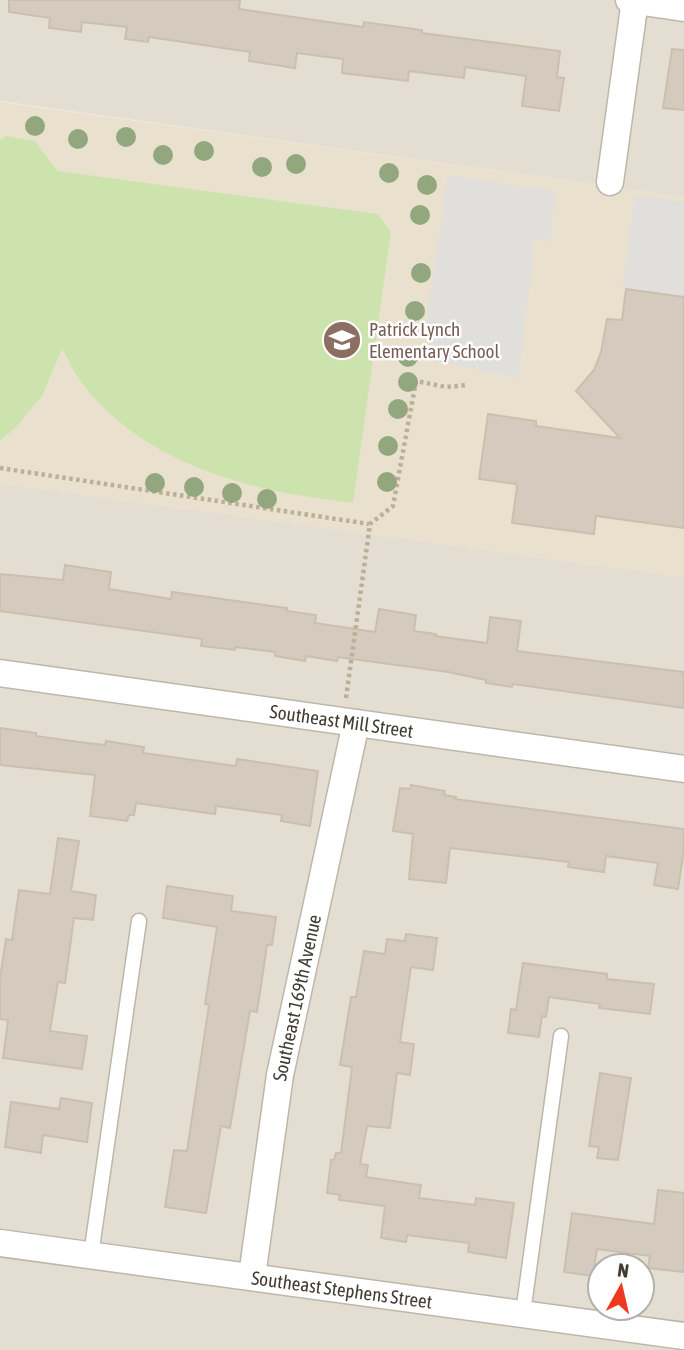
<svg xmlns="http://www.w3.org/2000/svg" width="684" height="1350" viewBox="0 0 684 1350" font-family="'Asap Condensed',sans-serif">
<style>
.residential{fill:#e4ded2;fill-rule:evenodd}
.education{fill:#e9e1ce}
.green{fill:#cce3ae}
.parking{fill:#e1dfdc}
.building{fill:#d4cabd;stroke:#cbbfad;stroke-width:2}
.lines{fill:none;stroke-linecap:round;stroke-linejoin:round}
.service-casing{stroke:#beb6aa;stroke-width:17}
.minor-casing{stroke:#beb6aa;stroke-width:29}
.path{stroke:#bcaf99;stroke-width:4.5;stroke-dasharray:3.5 3.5;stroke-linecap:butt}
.service{stroke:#fff;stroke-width:14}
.minor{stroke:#fff;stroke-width:26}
.tree{fill:#93a77e}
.labels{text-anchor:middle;stroke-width:5;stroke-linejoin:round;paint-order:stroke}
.education-label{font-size:19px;fill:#785e54;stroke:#fff;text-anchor:start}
.street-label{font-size:19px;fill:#423c34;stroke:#fff}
</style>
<rect width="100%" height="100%" fill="#f0ece3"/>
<g class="residential">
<polygon points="0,0 684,0 684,197 0,101"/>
<path d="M 0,483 L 684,577 L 684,1350 L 0,1350 ZM 600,1266 L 642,1266 L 642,1308 L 600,1308 Z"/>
</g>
<polygon class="education" points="0,102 684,197 684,577 0,483"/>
<path class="green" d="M 6,136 L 35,141 L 57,171 L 378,214 L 391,232 L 353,503 C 253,492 145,466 81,382 C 73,372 69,359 62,349 L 42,396 L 15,428 L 0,441 L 0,140 Z"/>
<g class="parking">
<polygon points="448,175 556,191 550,242 535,240 518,378 435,361 432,355 426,330 428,311"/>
<polygon points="635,195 684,202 684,297 622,289"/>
</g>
<g class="building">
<polygon points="9,0 240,0 239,9 363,27 364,22 422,30 422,33 560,51 557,77 564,78 559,111 522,106 526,76 465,67 464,78 409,71 408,81 342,73 343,59 297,53 295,68 249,61 250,52 149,37 148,42 125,39 127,27 82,22 81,32 49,28 50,18 9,12"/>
<polygon points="672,49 684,50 684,110 663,108"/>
<polygon points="626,289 684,297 684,528 596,516 594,534 512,523 517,487 516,484 479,479 488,414 536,421 536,426 620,438 576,391 594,370 601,352 607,319 622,320"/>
<polygon points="65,565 111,572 109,589 171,599 172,592 287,608 287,611 316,615 315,623 375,632 379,609 416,615 414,631 436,634 435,636 487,643 490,617 521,621 517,651 684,672 684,708 513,684 512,687 486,683 486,680 448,672 338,657 337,661 306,656 305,661 275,656 275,652 235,647 235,650 201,646 202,639 0,611 0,574 63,580"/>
<polygon points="0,728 36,733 36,736 79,742 105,745 106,741 144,747 143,753 236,766 237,759 318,771 310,826 281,821 282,815 216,806 215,814 136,803 134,815 129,815 127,821 90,816 95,775 0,765"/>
<polygon points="411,785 445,791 444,795 456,797 455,799 684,829 684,849 678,889 654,885 658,863 606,856 604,872 568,867 569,862 450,848 446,883 409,879 413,834 393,831 400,788 410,789"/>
<polygon points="58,838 79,841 71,891 96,895 93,920 74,918 65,983 58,982 50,1031 87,1036 82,1069 3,1058 8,1020 0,1019 0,978 6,939 12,940 19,890 50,894"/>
<polygon points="167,886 233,896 231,911 276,917 272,945 267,945 257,1012 250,1011 230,1128 221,1126 206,1213 165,1207 174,1150 187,1151 209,1005 205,1004 217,927 163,918"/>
<polygon points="406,934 437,938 433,970 411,967 400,1042 414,1044 410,1075 397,1073 390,1128 367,1126 360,1164 368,1165 366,1177 421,1185 419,1198 475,1205 476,1198 514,1203 506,1258 468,1252 469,1243 407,1235 406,1242 381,1238 385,1206 339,1200 340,1195 327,1193 331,1160 334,1160 336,1153 341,1153 352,1067 340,1065 351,997 356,997 364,951 385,954 387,939 405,941"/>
<polygon points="523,963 607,974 607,979 654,984 650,1014 599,1008 600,1004 549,997 546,1017 542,1016 539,1037 508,1033 511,1009 516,1010"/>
<polygon points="600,1073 631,1078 618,1160 597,1158 599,1147 589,1146"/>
<polygon points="61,1098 92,1103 87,1142 43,1135 41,1153 5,1147 11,1102 59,1109"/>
<polygon points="658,1190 684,1193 684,1272 648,1268 650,1256 597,1249 593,1276 564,1272 572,1213 654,1224"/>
</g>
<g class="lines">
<g class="service-casing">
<g id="service">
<polyline points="91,1255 139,921"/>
<polyline points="523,1313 561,1036"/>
</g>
</g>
<g class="minor-casing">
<g id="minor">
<polyline points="629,0 684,8"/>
<polyline points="610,182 635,0"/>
<path id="s1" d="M 0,673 L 684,769"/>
<path id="s2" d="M 0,1243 L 684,1336"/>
<path id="s3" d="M 252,1276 L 280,1075 L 356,723"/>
</g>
</g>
<g class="path">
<polyline points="0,468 369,524"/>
<polyline points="346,698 370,524 393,506 416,381 446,387 468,385"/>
</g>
<use href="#service" class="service"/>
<use href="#minor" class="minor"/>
</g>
<g class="tree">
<circle cx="35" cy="126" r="10"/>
<circle cx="126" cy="137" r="10"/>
<circle cx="78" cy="139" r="10"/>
<circle cx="204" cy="151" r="10"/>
<circle cx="163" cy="155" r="10"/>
<circle cx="296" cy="164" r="10"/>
<circle cx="262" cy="167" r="10"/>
<circle cx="389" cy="173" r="10"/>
<circle cx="427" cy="185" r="10"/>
<circle cx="420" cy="215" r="10"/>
<circle cx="421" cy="273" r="10"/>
<circle cx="415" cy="311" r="10"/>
<circle cx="408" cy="357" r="10"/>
<circle cx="408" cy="382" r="10"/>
<circle cx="398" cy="409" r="10"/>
<circle cx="388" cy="446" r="10"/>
<circle cx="387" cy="482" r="10"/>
<circle cx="155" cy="483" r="10"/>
<circle cx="194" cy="487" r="10"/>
<circle cx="232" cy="493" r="10"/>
<circle cx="267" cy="499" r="10"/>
</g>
<defs>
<g id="school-disc" transform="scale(2.0125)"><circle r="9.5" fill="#8d6e63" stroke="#fff"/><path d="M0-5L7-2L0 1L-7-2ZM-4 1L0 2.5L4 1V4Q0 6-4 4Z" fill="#fff"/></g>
</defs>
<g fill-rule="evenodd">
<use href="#school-disc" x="342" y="340"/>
</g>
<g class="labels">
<g class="education-label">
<text x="369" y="336">Patrick Lynch<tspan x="369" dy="22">Elementary School</tspan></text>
</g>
<g class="street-label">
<text dy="7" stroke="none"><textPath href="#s1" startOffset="345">Southeast Mill Street</textPath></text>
<text dy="7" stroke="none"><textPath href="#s3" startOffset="282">Southeast 169th Avenue</textPath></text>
<text dy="7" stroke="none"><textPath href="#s2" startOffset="345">Southeast Stephens Street</textPath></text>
</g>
</g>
<g transform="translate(621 1287) rotate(8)"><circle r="33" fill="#ffffff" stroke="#b3b1ae" stroke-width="2"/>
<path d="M0-5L12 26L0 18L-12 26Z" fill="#ec391f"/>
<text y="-10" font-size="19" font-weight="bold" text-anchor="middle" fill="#423c34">N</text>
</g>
</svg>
